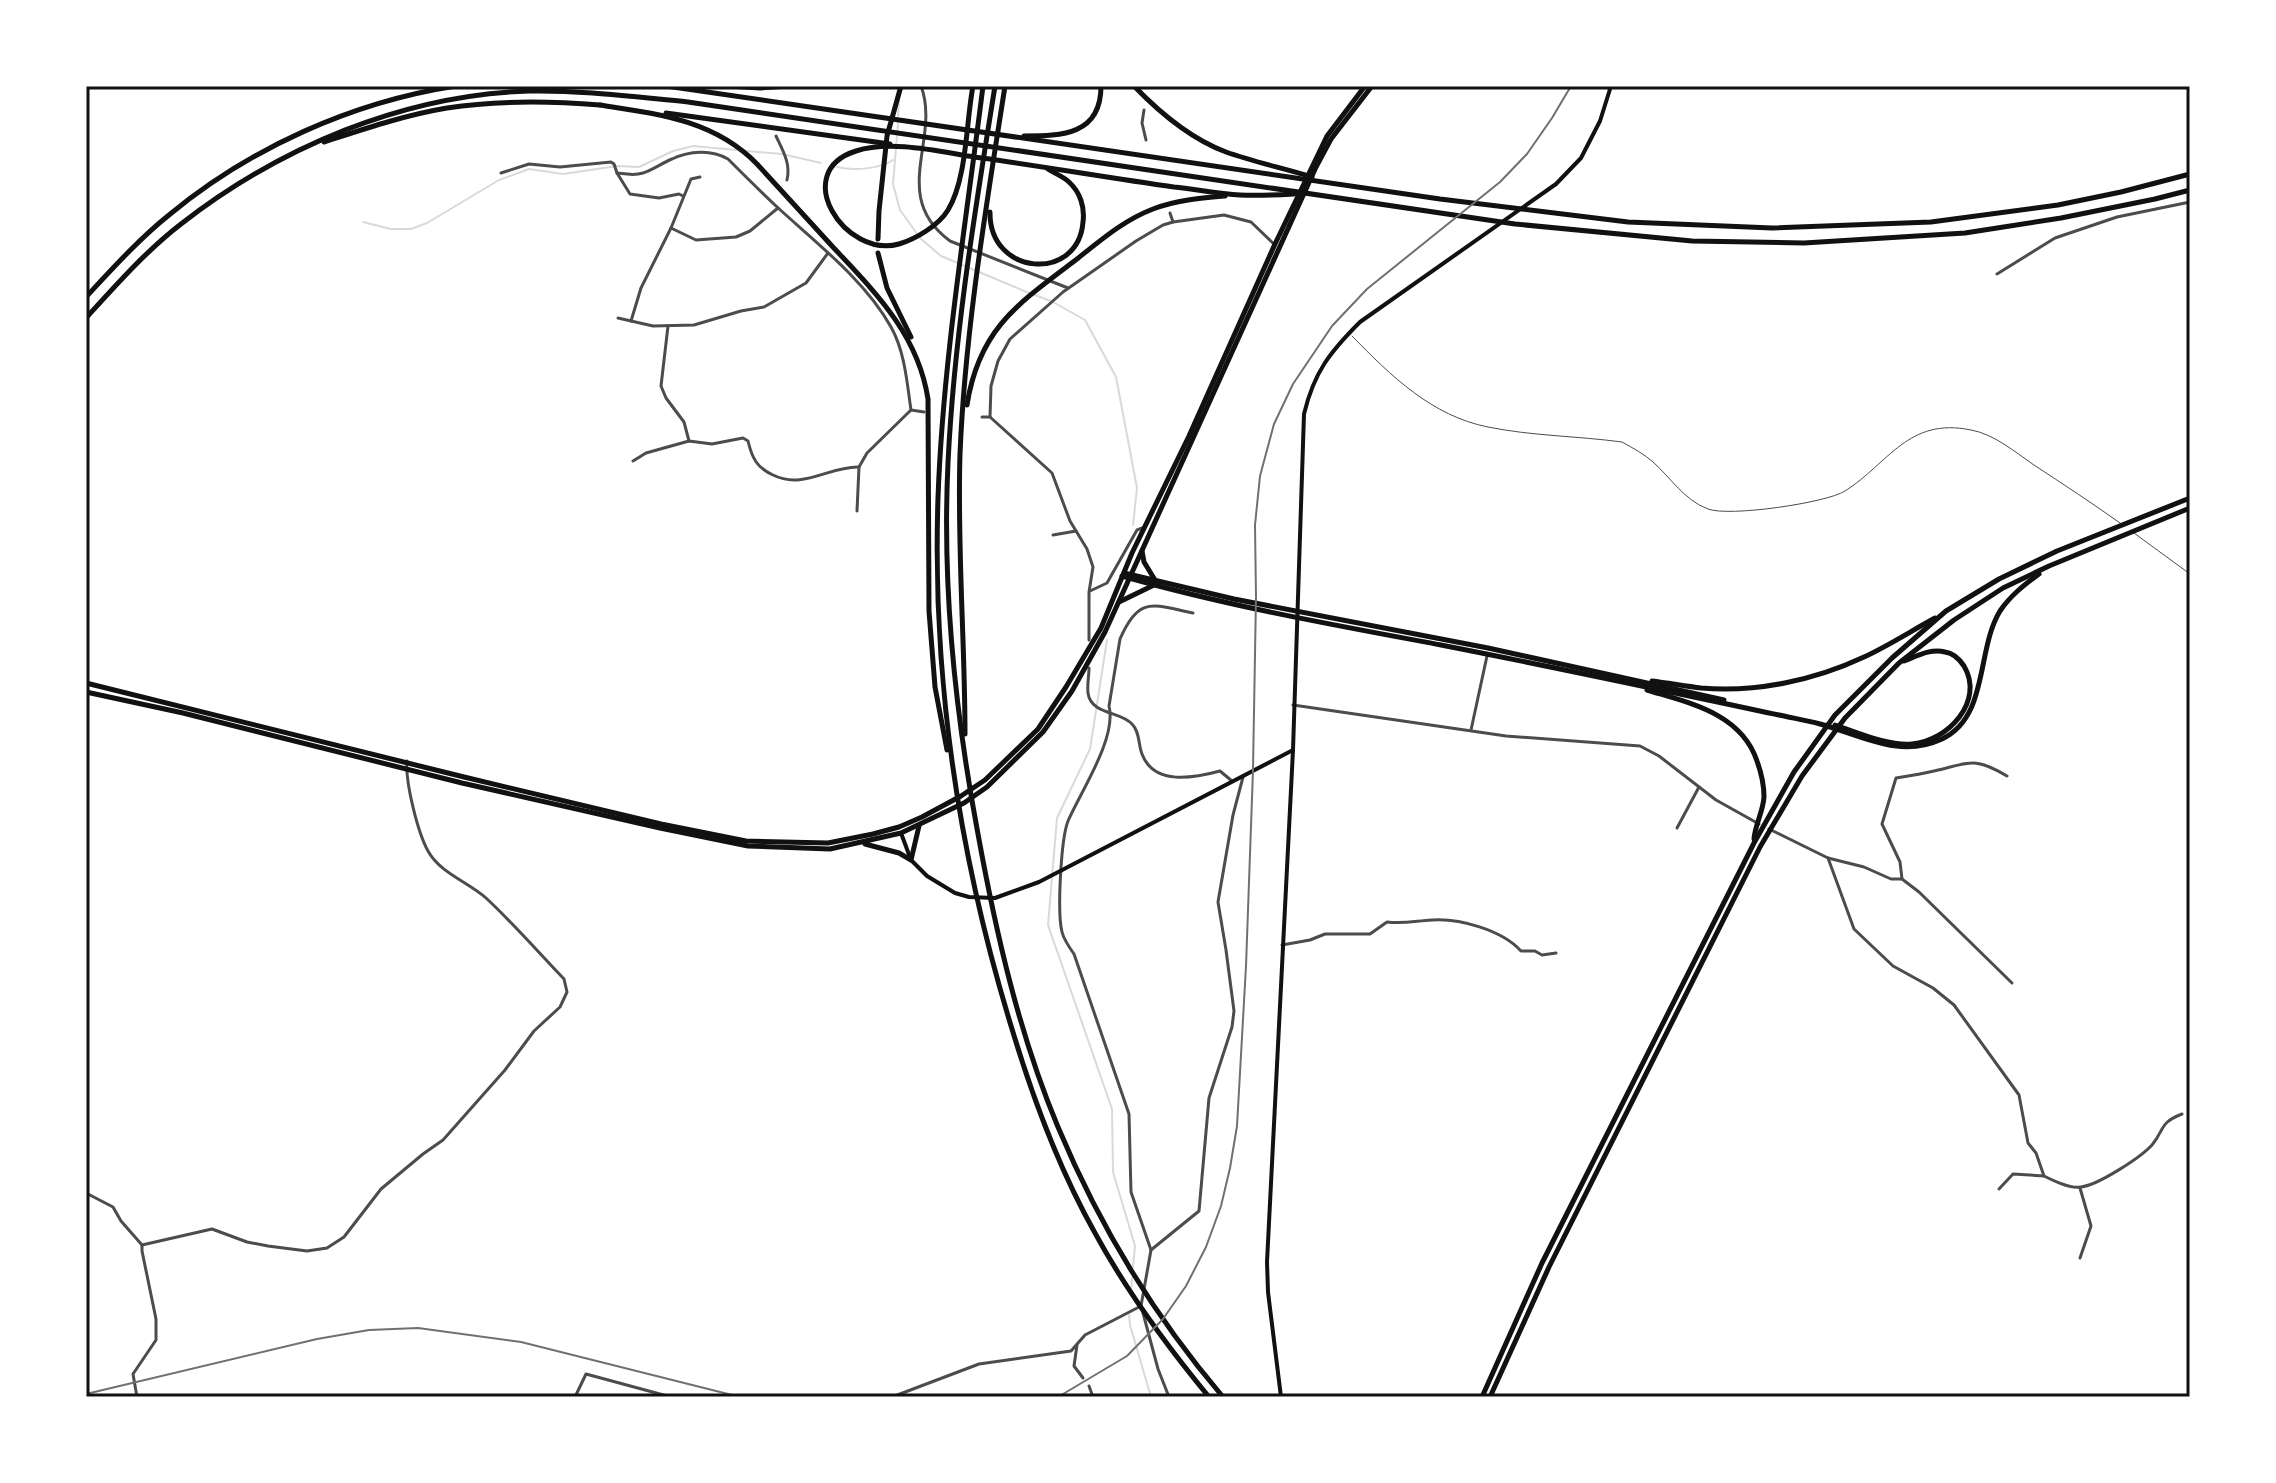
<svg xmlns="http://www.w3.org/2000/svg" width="2276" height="1483" viewBox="0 0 2276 1483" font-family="Inter,sans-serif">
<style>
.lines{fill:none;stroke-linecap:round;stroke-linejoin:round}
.stream{stroke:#d9d9d9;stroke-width:2}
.service{stroke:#4c4c4c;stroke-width:1}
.minor{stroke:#4c4c4c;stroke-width:3}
.secondary{stroke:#111;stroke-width:4}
.primary{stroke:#111;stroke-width:5}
.trunk{stroke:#111;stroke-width:5}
.motorway{stroke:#111;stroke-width:5}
.rail{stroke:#707070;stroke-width:2}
.neatline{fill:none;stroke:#111;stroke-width:3}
</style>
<rect width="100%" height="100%" fill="#fff"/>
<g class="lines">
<g class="stream">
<polyline points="898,116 899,99"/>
<polyline points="898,123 893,184 900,210 920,238 941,256 1029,293"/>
<polyline points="747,151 782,154 821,163"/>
<path d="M 837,167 C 853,171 880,169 893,160"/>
<polyline points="363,222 391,229 411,229 427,223 499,180 529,169 563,174 617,166 639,167 673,151 693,146 736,150"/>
<polyline points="1035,295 1053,302 1085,320 1116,377 1137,488 1133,525"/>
<polyline points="1107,640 1090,749 1057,818 1048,925 1112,1109 1113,1172 1135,1246 1133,1267"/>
<polyline points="1131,1291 1132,1278"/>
<polyline points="1129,1315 1130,1325 1151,1397"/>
</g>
<g class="service">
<path d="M 1352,336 C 1391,376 1432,416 1488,427 C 1532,436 1578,436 1622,442 C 1633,448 1644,454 1653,462 C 1671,478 1684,500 1708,509 C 1729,517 1826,503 1845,491 C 1889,463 1908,417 1971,430 C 1994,434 2015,452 2034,465 C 2063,484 2092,503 2120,523"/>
<polyline points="2134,533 2190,574"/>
</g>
<g class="minor">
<path d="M 921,86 C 941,139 889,196 950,241 L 1068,288"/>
<polyline points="1144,110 1142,123 1146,140"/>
<path d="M 776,136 C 783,151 791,164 787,180"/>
<polyline points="501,173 529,164 560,167 611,162 614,164 617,173 630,194 659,198 679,194 683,196"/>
<path d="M 617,173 C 626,174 634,176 643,173 C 653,170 662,163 672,159 C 689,151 711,149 728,159 C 744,175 760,191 776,206 C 815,242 865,280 891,327 C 905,352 907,383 911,410 L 924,412"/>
<polyline points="1170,213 1173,222"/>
<polyline points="671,228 696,240 736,237 750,231 778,208"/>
<polyline points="1997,274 2055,238 2117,217 2190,202"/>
<polyline points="618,318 653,326 694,325 741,311 764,307 806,283 828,253"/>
<polyline points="631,321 641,288 671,228 691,179 700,177"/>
<polyline points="668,326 661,386 666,398 684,422 689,441"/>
<polyline points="982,417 990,417 1052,473 1070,521 1087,549 1093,567 1089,592 1089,640"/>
<polyline points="990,417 991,386 998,361 1010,339 1063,292 1136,241 1163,225 1173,222 1224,215 1251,222 1275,245"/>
<path d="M 633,461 L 646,453 L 689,441 L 712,444 L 743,438 L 748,441 C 752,458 757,468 773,475 C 803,490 829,466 859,467"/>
<polyline points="857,511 859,467 867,453 911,410"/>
<polyline points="1053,535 1076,531"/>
<polyline points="1090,591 1107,583 1137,530 1145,527"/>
<path d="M 1089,668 C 1089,676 1087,685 1088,693 C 1091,715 1121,711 1132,724 C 1140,732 1138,744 1142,754 C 1154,786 1194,778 1220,771 L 1232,781"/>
<polyline points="1293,705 1506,736 1640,746 1659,756 1716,800 1759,824"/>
<polyline points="1471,730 1487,656"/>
<polyline points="1677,828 1699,787"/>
<path d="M 1769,829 L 1828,858 L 1854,929 L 1893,966 L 1933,988 L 1954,1005 L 2019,1095 L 2028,1143 L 2036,1153 L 2044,1176 C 2054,1181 2070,1189 2081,1187 C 2098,1185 2140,1158 2152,1145 C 2165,1129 2159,1123 2182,1114"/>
<polyline points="1828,858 1864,867 1891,879 1902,879 1919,892 2012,983"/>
<path d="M 1902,879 L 1900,862 L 1882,824 L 1896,778 C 1909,776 1922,774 1934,771 C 1969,763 1974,756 2007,776"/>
<path d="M 1282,945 L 1310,940 L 1325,934 L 1370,934 L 1387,922 C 1404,924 1415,921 1432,920 C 1459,918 1502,930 1521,951 L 1535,951 L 1542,955 L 1556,953"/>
<polyline points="1999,1189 2013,1174 2044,1176"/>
<polyline points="86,1193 113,1207 121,1221 142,1245 142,1251 156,1319 156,1340 133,1374 137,1397"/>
<path d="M 142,1245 L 212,1229 L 247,1242 L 268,1246 L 307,1251 L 327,1248 L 344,1237 L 381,1189 L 423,1154 L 443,1140 L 505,1070 L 534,1031 L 560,1007 L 567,992 L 564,979 C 538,952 513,923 486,898 C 468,882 440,873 428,851 C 418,833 405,782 407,761"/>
<polyline points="1151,1250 1199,1211 1209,1098 1232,1027 1234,1011 1226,950 1218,902 1233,815 1243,777"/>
<polyline points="2080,1258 2091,1226 2080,1188"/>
<path d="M 1141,1306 L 1151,1250 L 1131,1192 L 1129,1114 L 1074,954 C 1069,947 1064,940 1062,932 C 1057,912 1061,839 1068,821 C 1081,791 1117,738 1109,706 L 1120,639 C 1139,595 1153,605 1193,613"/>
<polyline points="1143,1313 1158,1369 1169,1397"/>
<polyline points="1077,1345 1074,1366 1083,1378"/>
<polyline points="1089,1386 1093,1397"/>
<polyline points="575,1397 586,1374 671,1397"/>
<polyline points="892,1397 979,1364 1071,1351 1085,1335 1139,1307"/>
</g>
<g class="secondary">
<polyline points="901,833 911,860 927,876 955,893 969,897 995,898 1039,882 1293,750"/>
<path d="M 1281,1397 L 1268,1292 L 1267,1262 L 1293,750 L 1304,414 C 1314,372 1330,352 1360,322 L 1556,184 L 1581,158 L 1600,121 L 1611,86"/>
</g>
<g class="primary">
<polyline points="86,683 464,777 661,824 746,841 828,843 873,834 899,827 922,817 961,796 985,780 1038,729 1066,687 1101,628 1132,553 1189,436 1275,244 1327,136 1365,86"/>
<polyline points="86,692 183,713 462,783 660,828 748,846 830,849 901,833 964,803 987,787 1043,732 1072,691 1105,632 1316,167 1331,139 1372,86"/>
<polyline points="865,844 899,853 911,860 919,826"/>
</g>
<g class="trunk">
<polyline points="1142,551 1144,562 1155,580"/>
<polyline points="1124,573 1234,599 1488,648 1724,700"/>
<path d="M 1122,576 C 1227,606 1334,625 1441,645 C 1554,667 1666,691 1779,715 C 1792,718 1806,720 1820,724 C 1861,735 1899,759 1942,739 C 1989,717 1976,650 2000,611 C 2010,596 2024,585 2039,574"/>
<polyline points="1119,602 1154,585"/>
<path d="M 1652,681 C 1668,683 1685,686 1701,688 C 1756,693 1815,680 1864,657 C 1888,646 1911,631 1935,618"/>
<path d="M 1647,690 C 1689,703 1741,713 1757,761 C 1761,772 1764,785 1764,797 C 1763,812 1755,825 1754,839"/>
<path d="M 1835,725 C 1859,733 1887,746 1912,744 C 1948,741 1985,701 1964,666 C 1960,660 1953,653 1945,652 C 1931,648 1917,656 1904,661"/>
<polyline points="1482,1397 1542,1263 1754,843 1794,772 1835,715 1892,658 1946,611 1999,579 2057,551 2190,498"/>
<polyline points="1490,1397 1549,1267 1760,847 1802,776 1845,718 1899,663 1954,620 2003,588 2049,566 2190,508"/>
</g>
<g class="motorway">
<polyline points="666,86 1440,199 1628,222 1772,228 1931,222 2058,205 2121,192 2190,174"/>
<polyline points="728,86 760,88 789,86"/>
<path d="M 973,86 C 966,122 967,179 948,210 C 939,225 916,239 899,244 C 845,259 789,172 856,151 C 892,139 945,153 982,158 C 1046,167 1110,178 1174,187 C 1195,189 1218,194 1240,195 C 1258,196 1276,195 1294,194"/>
<path d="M 983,86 C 966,223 943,360 938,498 C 932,678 959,857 1012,1029 C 1033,1099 1059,1169 1095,1233 C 1127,1292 1167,1346 1209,1397"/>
<path d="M 995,86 C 975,211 954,337 948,463 C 942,587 955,712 978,834 C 996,933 1019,1034 1058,1127 C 1099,1225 1154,1316 1223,1397"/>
<path d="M 1134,86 C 1160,113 1191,139 1226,152 C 1254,162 1283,168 1312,177"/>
<path d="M 600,105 C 658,114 714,120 757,164 C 782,191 807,219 832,246 C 875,292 918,334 928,399 L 929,611 L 935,687 L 947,750"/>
<polyline points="666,113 890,144"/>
<path d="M 1024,136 C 1062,136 1101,135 1101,86"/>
<path d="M 324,142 C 364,129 405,115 447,108 C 498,100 550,101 600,105"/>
<path d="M 990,212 C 989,276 1078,283 1083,222 C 1085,207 1080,192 1069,182 C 1063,176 1055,174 1048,169"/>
<polyline points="878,239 879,211 887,136 901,86"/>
<polyline points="878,253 887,288 911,337"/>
<path d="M 86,297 C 112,269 139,239 169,215 C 250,148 352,102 456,86"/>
<path d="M 86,318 C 116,285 146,251 181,224 C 280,147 403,95 529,91 C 582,90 635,97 688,102 L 1515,224 L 1692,241 L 1804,243 L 1965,233 L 2061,218 L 2155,199 L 2190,190"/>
<path d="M 967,405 C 979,328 1019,303 1077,259 C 1101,240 1124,220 1153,209 C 1176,200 1201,198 1225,196"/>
<path d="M 965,734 C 965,641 957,548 960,454 C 965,331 986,208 1005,86"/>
</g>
<g class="rail">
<polyline points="86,1394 317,1339 369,1330 418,1328 521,1342 740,1397"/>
<polyline points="1058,1397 1127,1356 1163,1319 1186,1286 1206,1247 1221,1206 1230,1168 1237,1126 1246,966 1253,770 1256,597 1255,525 1260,476 1274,424 1293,384 1332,326 1367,289 1500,182 1527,154 1552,118 1571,86"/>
</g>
</g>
<rect width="2276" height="1483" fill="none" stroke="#ffffff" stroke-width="176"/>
<rect x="88" y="88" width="2100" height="1307" class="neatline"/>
</svg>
